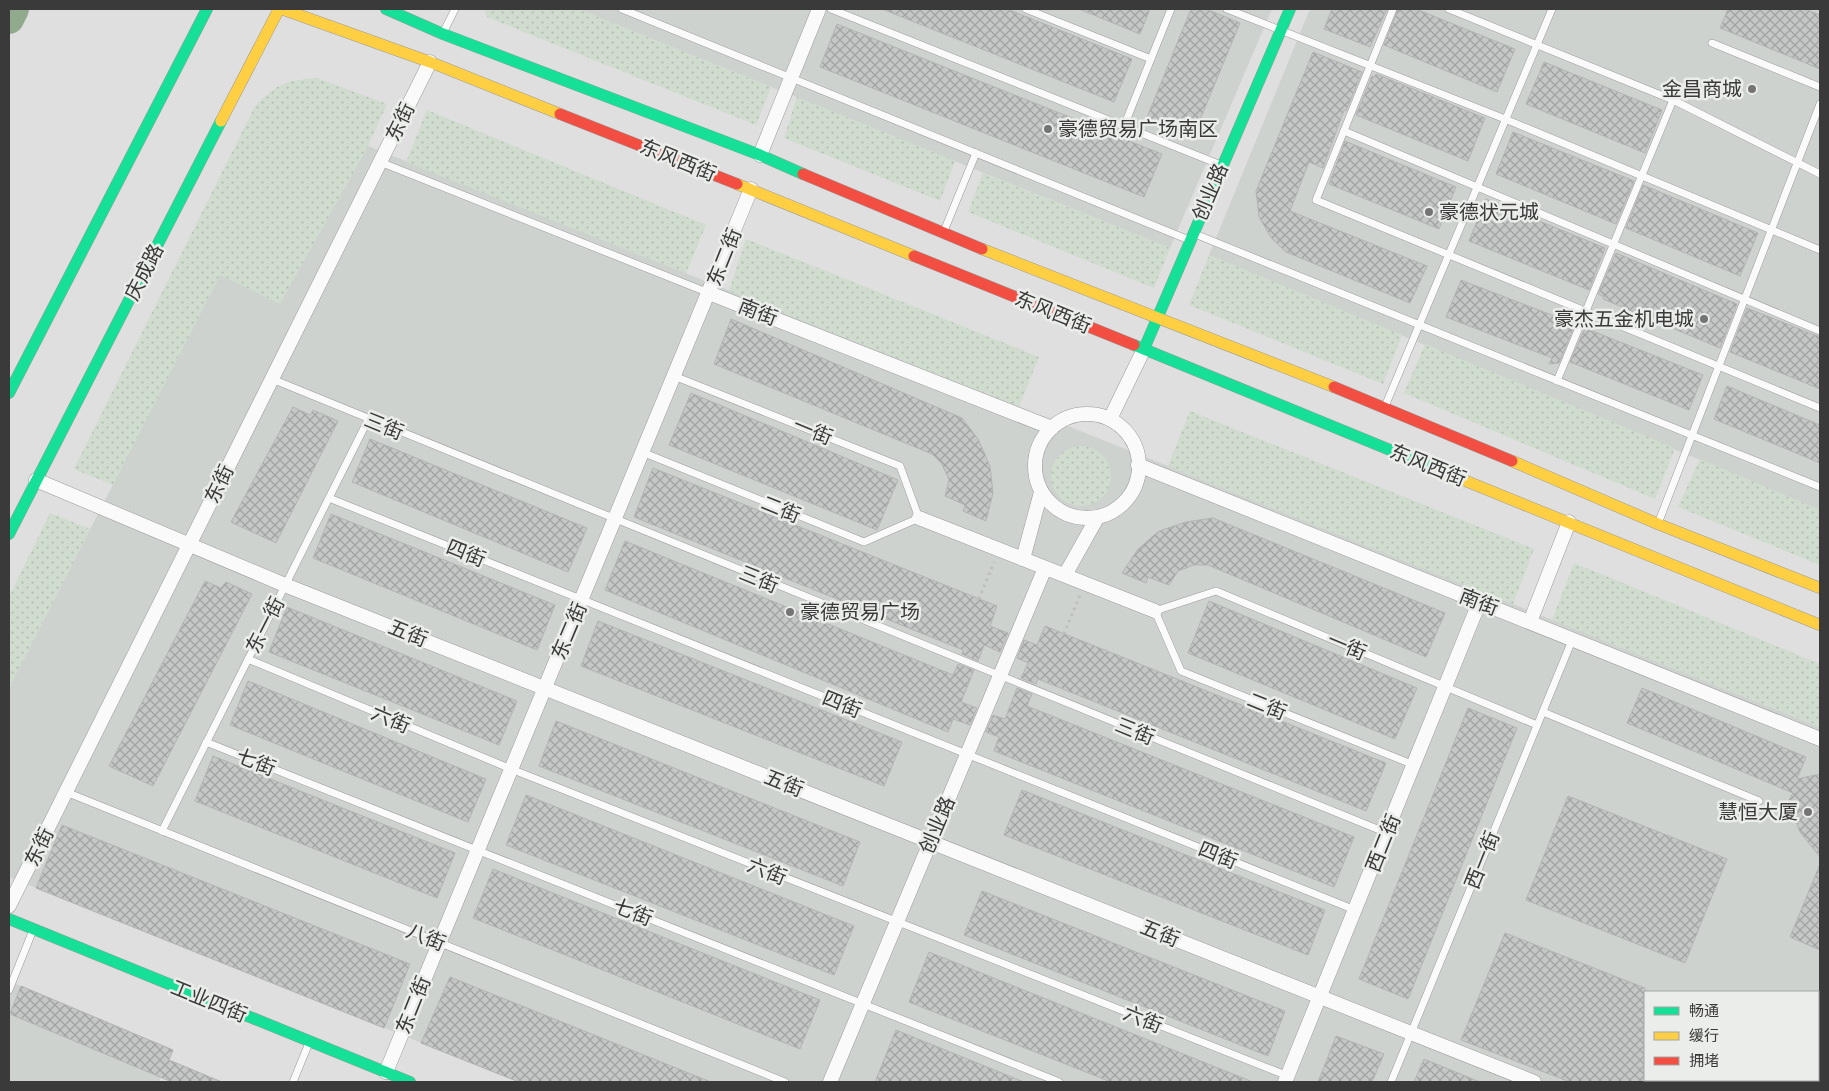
<svg xmlns="http://www.w3.org/2000/svg" width="1829" height="1091" viewBox="0 0 1829 1091" font-family="'Zilla Slab','Noto Sans SC',serif">
<style>
.built{fill:#ced2ce}
.park{fill:url(#park-dots)}
.lines{fill:none;stroke-linecap:round;stroke-linejoin:round}
.river{stroke:#91aa8e;stroke-width:30}
.building{fill:url(#building-cross-hatch);stroke:#b3b4b4}
.lane-casing{stroke:#9b9b9b;stroke-width:8}
.street-casing{stroke:#9b9b9b;stroke-width:15}
.fast-casing{stroke:#9b9b9b;stroke-width:12}
.slow-casing{stroke:#9b9b9b;stroke-width:12}
.jam-casing{stroke:#9b9b9b;stroke-width:12}
.path{stroke:#bdbebd;stroke-width:3;stroke-dasharray:2.5 4;stroke-linecap:butt}
.lane{stroke:#fafafa;stroke-width:7}
.street{stroke:#fafafa;stroke-width:14}
.fast{stroke:#16e098;stroke-width:11}
.slow{stroke:#ffcf43;stroke-width:11}
.jam{stroke:#f24e42;stroke-width:11}
.poi-dot{fill:#737473;stroke:#ebedea;stroke-width:2}
.labels{text-anchor:middle;stroke-width:5;stroke-linejoin:round;paint-order:stroke}
.poi-label{font-size:20px;fill:#393a39;stroke:#ebedea;text-anchor:end}
.street-label{font-size:20px;fill:#393a39;stroke:#ebedea}
</style>
<defs>
<pattern id="park-dots" width="8" height="8" patternUnits="userSpaceOnUse" patternTransform="scale(1.25)"><rect width="8" height="8" fill="#cfdcce"/><path d="M2 2h.1M6 6h.1" fill="none" stroke="#b2beb2" stroke-width="1.8" stroke-linecap="round"/></pattern>
<pattern id="building-cross-hatch" width="8" height="8" patternUnits="userSpaceOnUse" patternTransform="scale(1.25)"><rect width="8" height="8" fill="#c5c6c6"/><path d="M0 0l8 8M0 8l8-8" fill="none" stroke="#a1a2a2"/></pattern>
</defs>
<rect width="100%" height="100%" fill="#dedfde"/>
<g class="built">
<polygon points="578,9 1272,9 1170,248"/>
<polygon points="1310,9 1820,9 1820,510 1209,255"/>
<polygon points="368,146 1820,727 1820,1037 1818,1043 1818,992 1645,992 1645,1080 1803,1080 1802,1082 519,1082 9,877 9,688 220,275 280,303"/>
<polygon points="9,981 173,1050 159,1082 9,1082"/>
</g>
<g class="park">
<polygon points="484,9 578,9 771,87 756,125 487,17"/>
<path d="M 317,78 L 387,104 L 368,146 L 280,304 L 220,275 L 113,485 L 74,469 L 255,106 C 280,82 283,81 317,78 Z"/>
<polygon points="797,97 955,161 940,201 784,138"/>
<polygon points="427,110 706,225 686,273 406,162"/>
<polygon points="983,173 1170,248 1154,288 968,212"/>
<polygon points="746,239 1039,357 1019,407 729,291"/>
<polygon points="1209,255 1402,335 1383,384 1189,305"/>
<polygon points="1425,344 1675,448 1655,499 1404,393"/>
<polygon points="1190,411 1534,549 1513,604 1168,466"/>
<circle cx="1081" cy="476" r="30"/>
<polygon points="1700,459 1820,510 1820,565 1678,507"/>
<polygon points="50,513 90,529 9,688 9,597"/>
<polygon points="1574,563 1820,664 1819,726 1552,620"/>
<polygon points="1820,1037 1820,1082 1802,1082 1803,1080 1818,1080 1818,1043"/>
</g>
<g class="lines">
<polyline class="river" points="9,19 14,9"/>
</g>
<g class="building">
<polygon points="882,9 1007,9 1132,59 1114,102"/>
<polygon points="1079,9 1150,9 1140,34"/>
<polygon points="1191,9 1206,9 1240,23 1192,139 1146,120"/>
<polygon points="1332,9 1387,9 1370,47 1324,29"/>
<polygon points="1398,9 1416,9 1515,49 1497,92 1384,45"/>
<polygon points="1728,9 1805,9 1820,15 1820,69 1720,28"/>
<polygon points="837,24 1162,154 1144,197 820,67"/>
<polygon points="1313,52 1362,72 1346,111 1344,110 1323,168 1309,162 1290,211 1427,266 1410,303 1286,252 1272,239 1259,217 1256,191"/>
<polygon points="1544,62 1662,110 1645,153 1526,104"/>
<polygon points="1376,74 1485,118 1468,161 1356,115 1372,76 1374,77"/>
<polygon points="1513,132 1634,181 1616,224 1496,174"/>
<polygon points="1345,141 1456,187 1439,229 1329,184"/>
<polygon points="1643,185 1758,233 1740,276 1626,228"/>
<polygon points="1486,199 1605,248 1589,290 1469,241"/>
<polygon points="1616,253 1737,304 1720,348 1603,299 1604,297 1598,294"/>
<polygon points="1461,280 1575,324 1559,363 1549,364 1552,358 1446,317"/>
<polygon points="1747,308 1820,337 1820,389 1730,352"/>
<polygon points="731,319 962,418 978,439 990,466 993,493 986,521 963,511 965,505 945,496 949,480 942,464 932,454 714,364"/>
<polygon points="1585,328 1703,375 1689,410 1570,362"/>
<polygon points="1727,386 1820,425 1820,463 1714,419"/>
<polygon points="691,393 898,480 877,530 669,445"/>
<polygon points="293,407 310,415 313,410 338,421 276,543 231,522"/>
<polygon points="370,439 587,528 568,572 352,482"/>
<polygon points="653,468 997,606 990,626 1008,633 1000,652 984,645 978,661 962,654 963,650 634,517"/>
<polygon points="331,514 555,605 537,650 313,558"/>
<polygon points="1213,518 1445,613 1426,657 1208,565 1194,565 1178,571 1169,585 1148,577 1146,583 1122,573 1138,549 1159,531 1186,522"/>
<polygon points="625,541 953,675 958,664 974,670 961,702 977,708 970,725 953,719 948,732 605,590"/>
<polygon points="205,581 221,588 226,582 252,594 153,786 109,766"/>
<polygon points="1209,601 1417,688 1395,739 1188,653"/>
<polygon points="287,607 517,701 499,745 269,652"/>
<polygon points="598,621 902,742 884,786 581,666"/>
<polygon points="1045,626 1386,763 1366,811 1038,679 1036,684 1021,678 1028,663 1017,658 1024,640 1037,645"/>
<polygon points="248,681 486,779 468,822 230,725"/>
<polygon points="1017,688 1032,694 1027,706 1354,837 1334,887 994,751 999,737 986,732 993,715 1005,719"/>
<polygon points="1642,688 1806,757 1797,779 1820,774 1820,857 1800,832 1795,819 1795,802 1789,800 1793,793 1627,723"/>
<polygon points="1468,708 1517,728 1408,999 1359,979"/>
<polygon points="556,721 860,842 843,886 539,766"/>
<polygon points="213,756 455,853 437,898 195,801"/>
<polygon points="1022,790 1325,910 1308,955 1004,835"/>
<polygon points="526,795 854,926 834,975 506,845"/>
<polygon points="1568,796 1727,859 1685,963 1526,900"/>
<polygon points="62,825 410,964 384,1028 36,888"/>
<polygon points="1820,864 1820,950 1790,937"/>
<polygon points="493,869 820,1000 800,1049 473,918"/>
<polygon points="982,891 1285,1011 1268,1056 964,935"/>
<polygon points="1505,933 1645,988 1645,1082 1570,1082 1461,1040"/>
<polygon points="929,952 1253,1082 1111,1082 909,1002"/>
<polygon points="450,977 711,1082 519,1082 421,1043"/>
<polygon points="21,986 173,1050 169,1060 222,1082 172,1082 10,1014"/>
<polygon points="896,1030 1024,1082 875,1082"/>
<polygon points="1336,1036 1384,1054 1372,1082 1318,1082"/>
<polygon points="1424,1059 1480,1082 1414,1082"/>
</g>
<g class="lines">
<g class="lane-casing">
<g id="lane">
<polyline points="622,9 1189,240"/>
<polyline points="831,9 1221,165"/>
<polyline points="1026,9 1151,59"/>
<polyline points="1227,9 1505,119 1820,250"/>
<polyline points="1393,9 1316,200 1820,408"/>
<polyline points="1449,9 1673,100 1820,174"/>
<polyline points="444,31 455,9"/>
<polyline points="1712,43 1820,87"/>
<polyline points="1124,126 1171,9"/>
<polyline points="1344,131 1820,331"/>
<polyline points="380,162 709,293"/>
<polyline points="944,231 976,153"/>
<polyline points="1195,234 1820,487"/>
<polyline points="272,379 1387,833"/>
<polyline points="1557,381 1673,100"/>
<polyline points="1386,404 1552,9"/>
<polyline points="642,452 864,542 919,518 900,466 674,376"/>
<polyline points="329,498 1355,910"/>
<polyline points="1659,521 1820,104"/>
<polyline points="248,659 511,769 1288,1076"/>
<polyline points="1543,712 1759,801"/>
<polyline points="206,742 1059,1082"/>
<polyline points="1414,765 1181,671 1155,611 1216,591 1537,725"/>
<polyline points="66,792 785,1082"/>
<polyline points="162,831 368,420"/>
<polyline points="9,990 33,930"/>
<polyline points="1818,1014 1820,1008"/>
<polyline points="293,1082 309,1043"/>
<polyline points="1391,1082 1573,638"/>
<polyline points="1790,1082 1791,1080"/>
</g>
</g>
<g class="street-casing">
<g id="street">
<polyline points="760,155 819,9"/>
<polyline points="709,293 1052,428"/>
<circle cx="1087" cy="466" r="52"/>
<polyline points="1110,419 1144,349"/>
<polyline points="1138,465 1820,739"/>
<polyline points="36,480 285,585 1534,1082"/>
<polyline points="919,518 1155,611"/>
<polyline points="1023,559 1041,492"/>
<polyline points="1065,575 1097,518"/>
<polyline points="1530,622 1569,522"/>
<polyline points="9,906 430,62"/>
<polyline points="386,1072 751,189"/>
<polyline points="830,1082 1045,568"/>
<polyline points="1285,1082 1479,603"/>
</g>
</g>
<g class="fast-casing">
<g id="fast">
<polyline points="386,9 443,34 760,155 803,174"/>
<polyline points="1134,345 1434,468"/>
<polyline points="1144,349 1290,9"/>
<polyline points="9,393 207,9"/>
<polyline points="9,534 221,121"/>
<polyline points="9,919 410,1082"/>
</g>
</g>
<g class="slow-casing">
<g id="slow">
<polyline points="282,9 430,62 560,114"/>
<polyline points="221,121 279,9"/>
<polyline points="737,184 914,256"/>
<polyline points="982,249 1334,387"/>
<polyline points="1512,461 1658,524 1820,588"/>
<polyline points="1434,468 1820,625"/>
</g>
</g>
<g class="jam-casing">
<g id="jam">
<polyline points="560,114 737,184"/>
<polyline points="803,174 982,249"/>
<polyline points="914,256 1134,345"/>
<polyline points="1334,387 1512,461"/>
</g>
</g>
<g class="path">
<polyline points="979,599 994,562"/>
<polyline points="1064,634 1080,595"/>
</g>
<use href="#lane" class="lane"/>
<use href="#street" class="street"/>
<use href="#fast" class="fast"/>
<use href="#slow" class="slow"/>
<use href="#jam" class="jam"/>
</g>
<g class="poi-dot">
<circle cx="1752" cy="89" r="5"/>
<circle cx="1048" cy="129" r="5"/>
<circle cx="1429" cy="212" r="5"/>
<circle cx="1704" cy="319" r="5"/>
<circle cx="790" cy="612" r="5"/>
<circle cx="1808" cy="812" r="5"/>
</g>
<g class="labels">
<g class="poi-label">
<text x="1742" y="96">金昌商城</text>
<text x="1058" y="136" text-anchor="start">豪德贸易广场南区</text>
<text x="1439" y="219" text-anchor="start">豪德状元城</text>
<text x="1694" y="326">豪杰五金机电城</text>
<text x="800" y="619" text-anchor="start">豪德贸易广场</text>
<text x="1798" y="819">慧恒大厦</text>
</g>
<g class="street-label">
<text transform="translate(400 122) rotate(-64)" y="7">东街</text>
<text transform="translate(678 160) rotate(22)" y="7">东风西街</text>
<text transform="translate(1210 192) rotate(-67)" y="7">创业路</text>
<text transform="translate(724 257) rotate(-68)" y="7">东二街</text>
<text transform="translate(144 272) rotate(-63)" y="7">庆成路</text>
<text transform="translate(758 312) rotate(21)" y="7">南街</text>
<text transform="translate(1053 312) rotate(22)" y="7">东风西街</text>
<text transform="translate(384 426) rotate(22)" y="7">三街</text>
<text transform="translate(813 431) rotate(22)" y="7">一街</text>
<text transform="translate(1428 465) rotate(22)" y="7">东风西街</text>
<text transform="translate(219 484) rotate(-64)" y="7">东街</text>
<text transform="translate(781 509) rotate(22)" y="7">二街</text>
<text transform="translate(466 553) rotate(22)" y="7">四街</text>
<text transform="translate(759 579) rotate(22)" y="7">三街</text>
<text transform="translate(1479 602) rotate(21)" y="7">南街</text>
<text transform="translate(265 625) rotate(-63)" y="7">东一街</text>
<text transform="translate(569 631) rotate(-67)" y="7">东二街</text>
<text transform="translate(408 633) rotate(22)" y="7">五街</text>
<text transform="translate(1347 646) rotate(23)" y="7">一街</text>
<text transform="translate(842 704) rotate(22)" y="7">四街</text>
<text transform="translate(1267 706) rotate(22)" y="7">二街</text>
<text transform="translate(391 719) rotate(23)" y="7">六街</text>
<text transform="translate(1135 731) rotate(22)" y="7">三街</text>
<text transform="translate(256 762) rotate(22)" y="7">七街</text>
<text transform="translate(784 783) rotate(22)" y="7">五街</text>
<text transform="translate(937 825) rotate(-67)" y="7">创业路</text>
<text transform="translate(1383 843) rotate(-68)" y="7">西二街</text>
<text transform="translate(39 847) rotate(-64)" y="7">东街</text>
<text transform="translate(1218 855) rotate(22)" y="7">四街</text>
<text transform="translate(1482 860) rotate(-68)" y="7">西一街</text>
<text transform="translate(767 871) rotate(22)" y="7">六街</text>
<text transform="translate(633 912) rotate(22)" y="7">七街</text>
<text transform="translate(1160 933) rotate(22)" y="7">五街</text>
<text transform="translate(426 937) rotate(22)" y="7">八街</text>
<text transform="translate(209 1001) rotate(22)" y="7">工业四街</text>
<text transform="translate(413 1005) rotate(-68)" y="7">东二街</text>
<text transform="translate(1143 1019) rotate(22)" y="7">六街</text>
</g>
</g>
<rect width="1829" height="1091" fill="none" stroke="#393a39" stroke-width="20"/>
<rect x="1644" y="991" width="175" height="90" fill="#ebedea" stroke="#a4a5a3"/>
<rect x="1654" y="1007" width="25" height="8" fill="#16e098" stroke="#a4a5a3"/>
<text x="1689" y="1016" font-size="15" fill="#393a39">畅通</text>
<rect x="1654" y="1032" width="25" height="8" fill="#ffcf43" stroke="#a4a5a3"/>
<text x="1689" y="1041" font-size="15" fill="#393a39">缓行</text>
<rect x="1654" y="1057" width="25" height="8" fill="#f24e42" stroke="#a4a5a3"/>
<text x="1689" y="1066" font-size="15" fill="#393a39">拥堵</text>
</svg>
